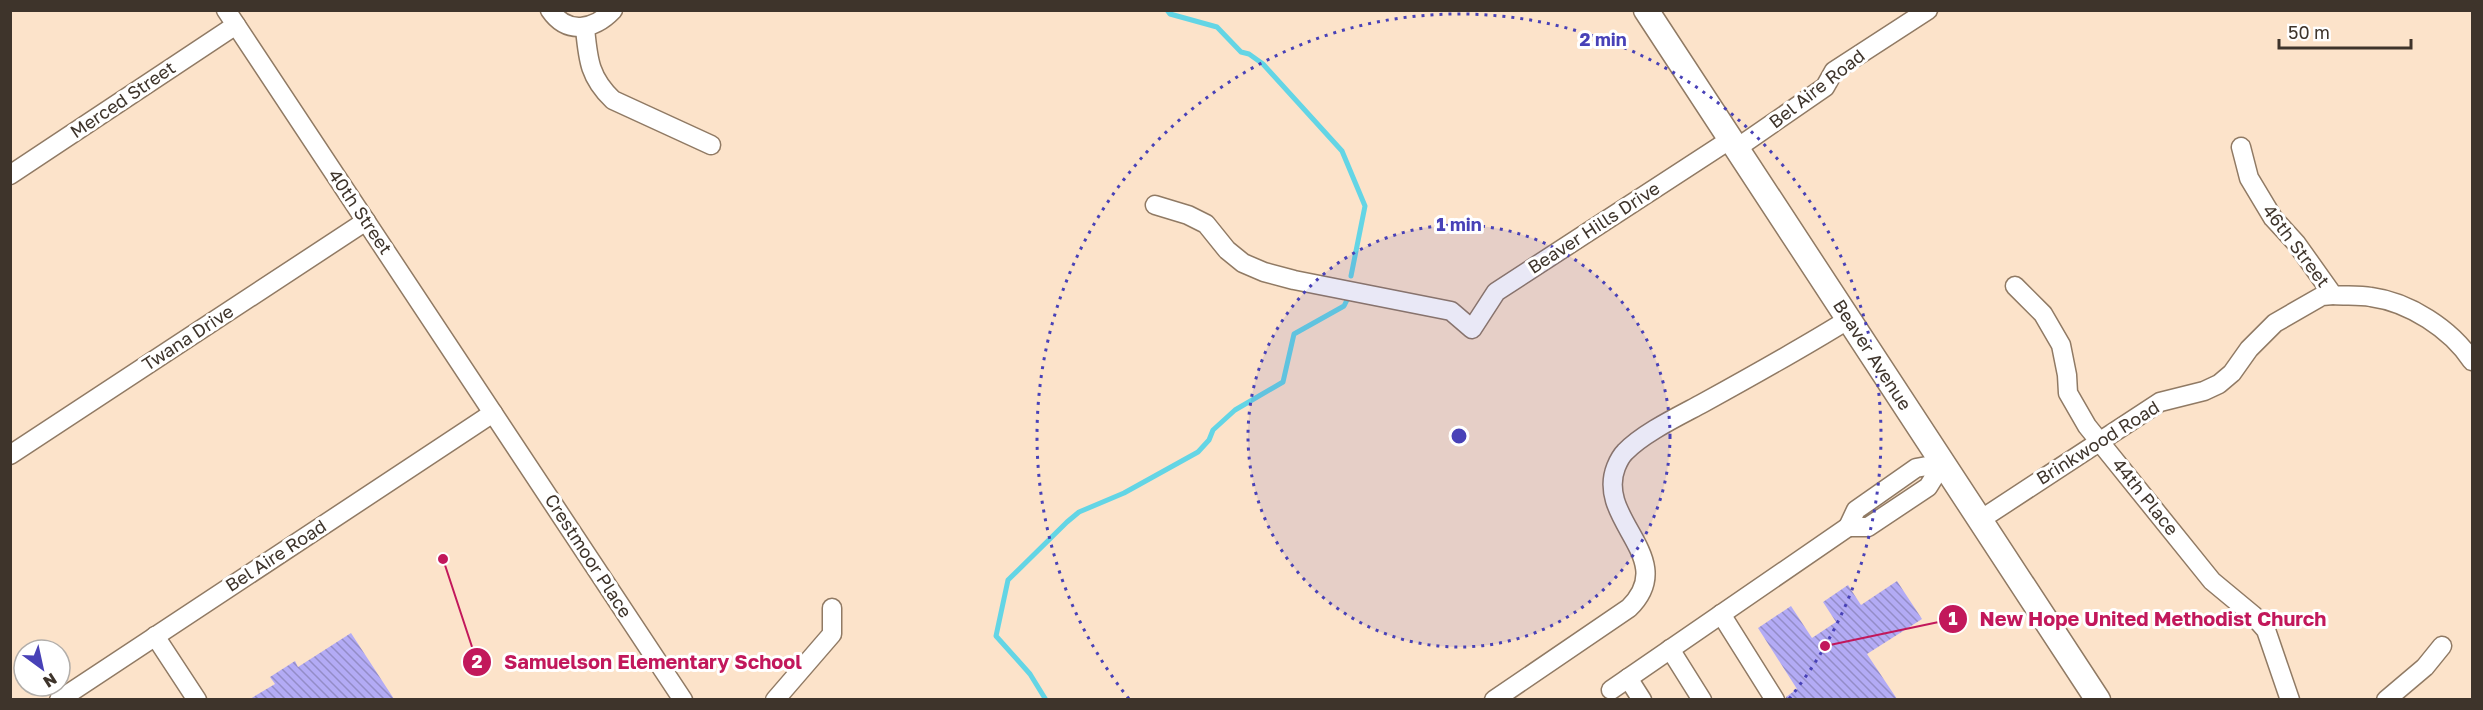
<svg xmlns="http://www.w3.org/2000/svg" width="2483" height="710" viewBox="0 0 2483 710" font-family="'Golos Text',sans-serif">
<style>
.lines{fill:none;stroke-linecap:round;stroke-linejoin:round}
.stream{stroke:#63d5e5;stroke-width:5}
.building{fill:url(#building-back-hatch)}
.minor-casing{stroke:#907a64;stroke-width:21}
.major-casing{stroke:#907a64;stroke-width:27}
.minor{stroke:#fff;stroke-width:18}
.major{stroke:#fff;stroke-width:24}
.ring{fill:none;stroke:#4841b7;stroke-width:3;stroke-dasharray:3 6}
.labels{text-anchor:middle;stroke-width:6;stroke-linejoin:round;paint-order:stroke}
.street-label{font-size:18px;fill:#3e342b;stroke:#fff}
.centre{fill:#4841b7;stroke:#fff;stroke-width:3}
.ring-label{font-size:18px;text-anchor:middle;font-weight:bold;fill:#4841b7;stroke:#fff;stroke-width:6;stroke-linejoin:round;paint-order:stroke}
.leader{fill:none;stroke:#c2185b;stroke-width:2}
.callout-dot{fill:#c2185b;stroke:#fff;stroke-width:2}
.mark-label{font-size:18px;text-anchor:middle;font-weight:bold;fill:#fff}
.callout-label{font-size:20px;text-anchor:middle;font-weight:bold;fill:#c2185b;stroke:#fff;stroke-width:6;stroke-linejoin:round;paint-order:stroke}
</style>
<defs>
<pattern id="building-back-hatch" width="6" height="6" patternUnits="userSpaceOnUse" patternTransform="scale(1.5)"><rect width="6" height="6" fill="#b3abf5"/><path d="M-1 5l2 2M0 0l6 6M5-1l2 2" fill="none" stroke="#938cc7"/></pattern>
</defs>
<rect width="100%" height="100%" fill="#fce3ca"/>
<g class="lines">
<g class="stream">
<polyline points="1167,10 1170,14 1217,27 1241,52 1249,54 1263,64 1342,151 1365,206 1351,276"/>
<polyline points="1046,700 1030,674 996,636 1008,580 1067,522 1079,512 1124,493 1198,452 1209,440 1213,430 1235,410 1283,382 1294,334 1344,306 1347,300"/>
</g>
</g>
<g class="building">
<polygon points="1897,581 1922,619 1867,654 1897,699 1786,699 1786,697 1797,689 1758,628 1791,606 1812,638 1836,622 1823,602 1848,585 1861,605"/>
<polygon points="351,633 394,699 250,699 275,684 270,677 295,661 298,667"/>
</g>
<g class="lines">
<g class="minor-casing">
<g id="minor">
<polyline points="226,10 683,700"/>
<path d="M 550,10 C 567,35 594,30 613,10"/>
<path d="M 585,28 C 588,59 589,77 613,100 L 711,145"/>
<path d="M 2241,147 L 2249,178 L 2273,218 L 2296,243 L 2333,295 C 2346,296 2359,295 2371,297 C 2409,302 2451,329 2472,361"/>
<polyline points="1737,148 1825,87 1834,71 1928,10"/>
<polyline points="10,175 236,25"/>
<polyline points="1155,205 1188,215 1206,224 1227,250 1243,263 1264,272 1294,280 1451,311 1472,329 1496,292 1731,139"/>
<polyline points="2015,286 2043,314 2061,345 2067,375 2068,393 2087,426 2212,581 2253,615 2266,630 2290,700"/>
<polyline points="10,455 366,221"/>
<polygon points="1943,463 1928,487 1868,527 1848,527 1856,510 1916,468"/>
<polyline points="1980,520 2160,402 2204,391 2219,384 2232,373 2249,349 2275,323 2322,296 2333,295"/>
<polyline points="1721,614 1775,700"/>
<polyline points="155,636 197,700"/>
<polyline points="1670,649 1702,700"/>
<polyline points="1628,678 1642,700"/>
<polyline points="1611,690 1848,527"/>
<polyline points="59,700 493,413"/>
<polyline points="775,700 832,634 832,608"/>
<path d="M 1494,700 L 1629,608 C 1680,558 1595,520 1616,467 C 1618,462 1622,455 1625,452 C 1643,433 1679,416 1703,403 C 1752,376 1801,349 1849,319"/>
<polyline points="2386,700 2425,667 2442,646"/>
</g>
</g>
<g class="major-casing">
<polyline id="major" points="1646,10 2098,700"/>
</g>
<use href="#minor" class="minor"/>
<use href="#major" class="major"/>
</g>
<circle cx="1459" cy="436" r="211" fill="#4841b7" fill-opacity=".12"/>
<g class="ring">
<circle cx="1459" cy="436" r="211"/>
<path d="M1129 699A422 422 0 1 1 1789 699"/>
</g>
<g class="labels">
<g class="street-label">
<text transform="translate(1817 89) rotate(-38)" y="6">Bel Aire Road</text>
<text transform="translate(123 100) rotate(-34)" y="6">Merced Street</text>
<text transform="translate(360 212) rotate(56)" y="6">40th Street</text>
<text transform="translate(1594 228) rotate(-33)" y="6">Beaver Hills Drive</text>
<text transform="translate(2296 246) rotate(53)" y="6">46th Street</text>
<text transform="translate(188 338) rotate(-33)" y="6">Twana Drive</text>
<text transform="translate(1872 355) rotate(57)" y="6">Beaver Avenue</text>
<text transform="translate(2098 443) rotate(-32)" y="6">Brinkwood Road</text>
<text transform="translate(2145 497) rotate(51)" y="6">44th Place</text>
<text transform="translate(276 556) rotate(-33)" y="6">Bel Aire Road</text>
<text transform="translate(588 556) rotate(57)" y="6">Crestmoor Place</text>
</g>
</g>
<circle cx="1459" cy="436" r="9" class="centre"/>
<g class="ring-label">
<text x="1603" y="46">2 min</text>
<text x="1459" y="231">1 min</text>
</g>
<path class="leader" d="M1825 646L1953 619M443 559L477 662"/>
<g class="callout-dot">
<circle cx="1825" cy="646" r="6"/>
<circle cx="443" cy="559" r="6"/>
<circle cx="1953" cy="619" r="15"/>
<circle cx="477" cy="662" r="15"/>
</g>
<g class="mark-label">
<text x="1953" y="625">1</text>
<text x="477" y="668">2</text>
</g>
<g class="callout-label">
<text x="2153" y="626">New Hope United Methodist Church</text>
<text x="653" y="669">Samuelson Elementary School</text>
</g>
<rect width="2483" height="710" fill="none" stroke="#3e342b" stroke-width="24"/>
<g transform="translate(42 668) rotate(147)"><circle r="28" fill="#ffffff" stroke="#b2aeaa" stroke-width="1.5"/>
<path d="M0-4.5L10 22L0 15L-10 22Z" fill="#4841b7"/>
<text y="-9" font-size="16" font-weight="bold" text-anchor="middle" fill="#3e342b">N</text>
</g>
<path d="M2279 39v9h132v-9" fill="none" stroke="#3e342b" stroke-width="3"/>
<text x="2288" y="39" font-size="18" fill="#3e342b" stroke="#ffffff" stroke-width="4.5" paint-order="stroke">50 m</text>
</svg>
